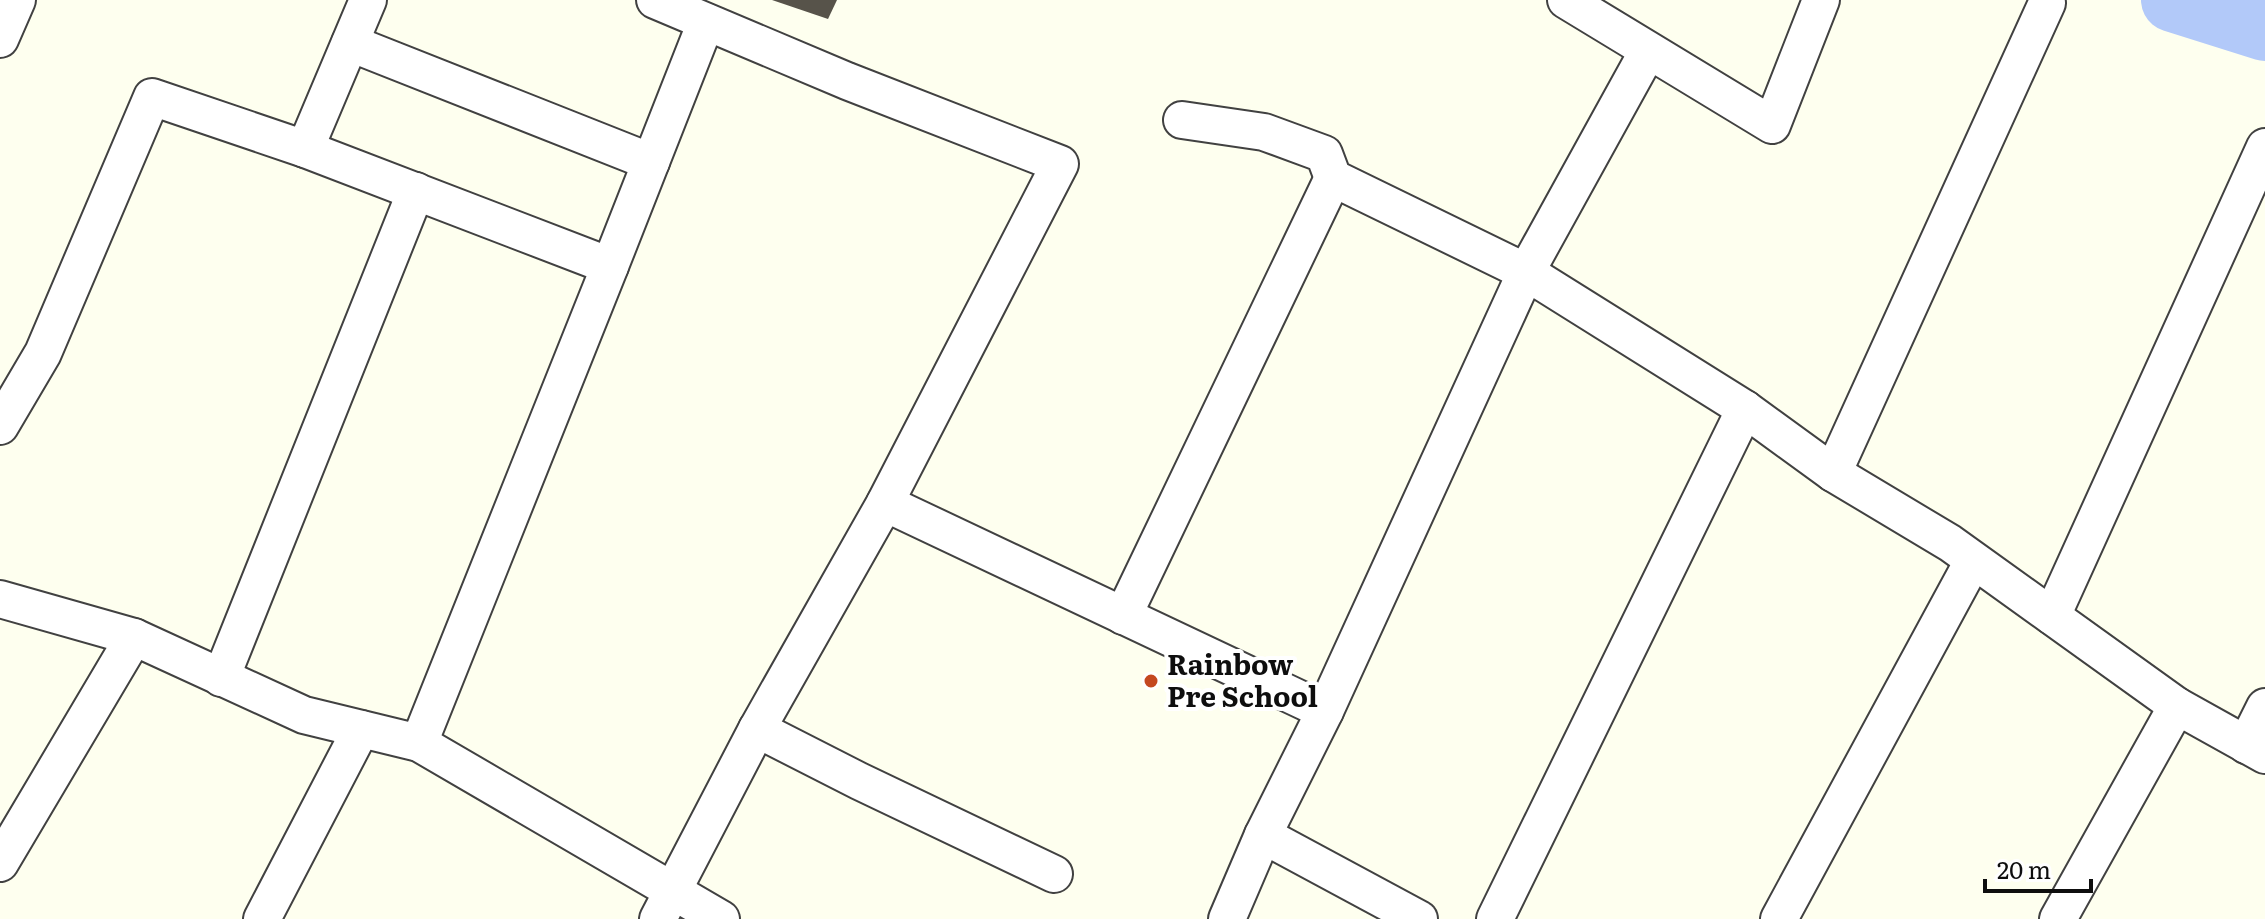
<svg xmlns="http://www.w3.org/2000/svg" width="2265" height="919" viewBox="0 0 2265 919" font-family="Literata,serif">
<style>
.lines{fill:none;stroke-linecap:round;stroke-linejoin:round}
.river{stroke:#b2c9f9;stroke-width:64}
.building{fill:#57534a}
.minor-casing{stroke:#414141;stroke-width:40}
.minor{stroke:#fff;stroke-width:36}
.poi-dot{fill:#c44820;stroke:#fff;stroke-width:3}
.labels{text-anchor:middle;stroke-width:8;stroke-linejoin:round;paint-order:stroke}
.poi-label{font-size:28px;font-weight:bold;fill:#0e0e0e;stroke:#fff;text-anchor:start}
</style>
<rect width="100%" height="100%" fill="#feffef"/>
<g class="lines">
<polyline class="river" points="2173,0 2265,29"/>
</g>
<polygon class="building" points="772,0 837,0 828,19"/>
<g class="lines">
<g class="minor-casing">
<g id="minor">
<polyline points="655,0 847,81 1060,164 885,503 757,729 658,919"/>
<polyline points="1566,0 1772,125 1821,0"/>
<polyline points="0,39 17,0"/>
<polyline points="350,43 651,162"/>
<polyline points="1182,120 1264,132 1324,154 1333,178 1526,272 1745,409 1833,473 1950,543 2177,706 2265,755"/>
<polyline points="305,149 368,0"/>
<polyline points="610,266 706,22"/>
<polyline points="0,426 43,353 152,97 305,149 610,266 419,743"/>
<polyline points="1833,473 2047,3"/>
<polyline points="885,503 1325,711"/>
<polyline points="0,599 134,637 304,715 419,743 721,919"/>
<polyline points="1123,616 1333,178"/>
<polyline points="2052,616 2265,147"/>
<polyline points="221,678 416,191"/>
<polyline points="757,729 859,781 1054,874"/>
<polyline points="2246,745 2265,707"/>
<polyline points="1263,835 1419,919"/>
<polyline points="0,863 134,637"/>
<polyline points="262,919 361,729"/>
<polyline points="1227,919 1263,835 1325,711 1526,272 1648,51"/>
<polyline points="1495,919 1745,409"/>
<polyline points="1779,919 1973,561"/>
<polyline points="2058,919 2177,706"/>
</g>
</g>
<use href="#minor" class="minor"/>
</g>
<circle class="poi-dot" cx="1151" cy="681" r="8"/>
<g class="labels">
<g class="poi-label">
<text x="1167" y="675">Rainbow<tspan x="1167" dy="32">Pre School</tspan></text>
</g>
</g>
<path d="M1985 879v12h106v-12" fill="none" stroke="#0e0e0e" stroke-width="4"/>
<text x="1997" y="879" font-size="24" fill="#0e0e0e" stroke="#ffffff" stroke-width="6" paint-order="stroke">20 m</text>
</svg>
